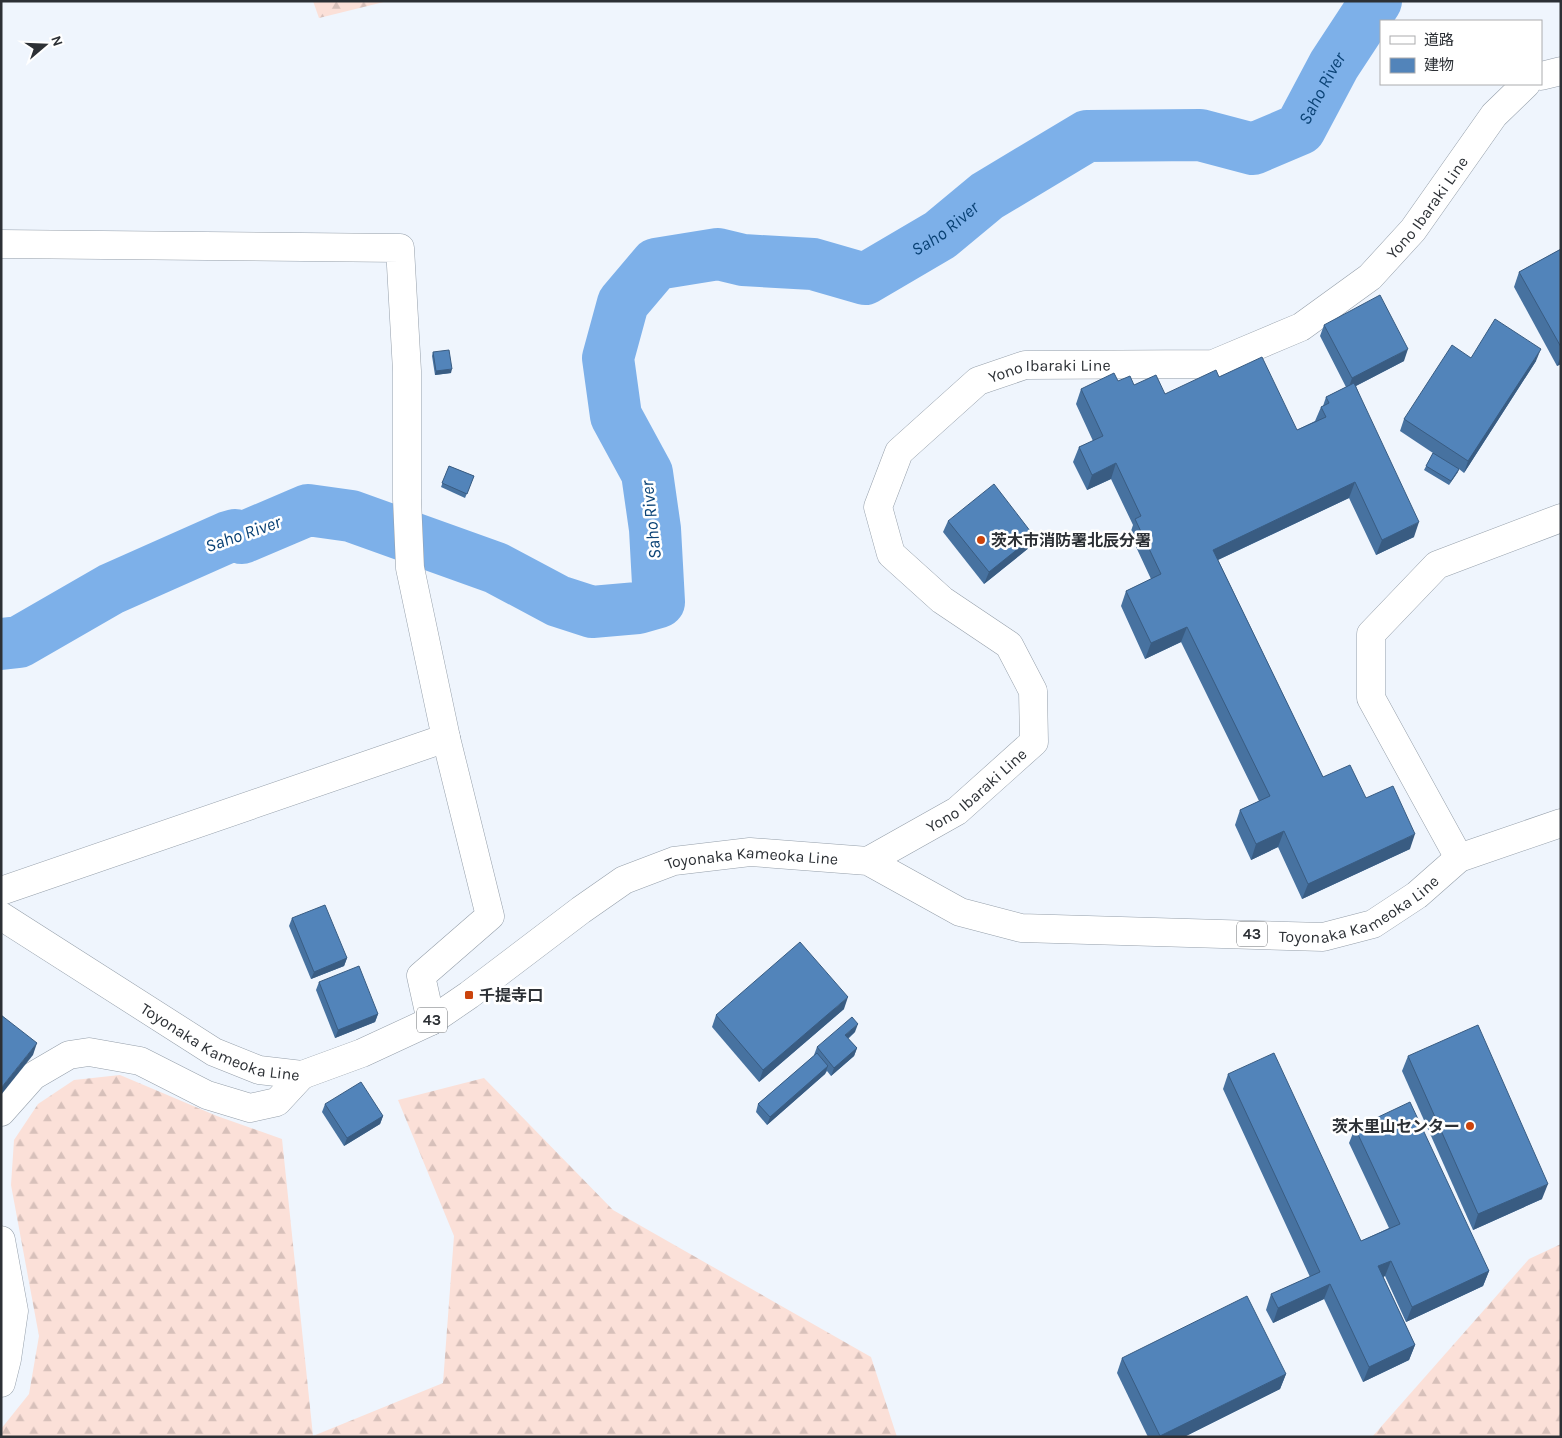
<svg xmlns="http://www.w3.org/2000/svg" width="1562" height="1438" viewBox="0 0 1562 1438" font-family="Karla,'Noto Sans JP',sans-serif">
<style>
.forest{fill:url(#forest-firs)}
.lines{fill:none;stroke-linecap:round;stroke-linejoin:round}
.river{stroke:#7db0e9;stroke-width:52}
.minor-casing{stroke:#959faa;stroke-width:29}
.major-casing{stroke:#959faa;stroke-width:29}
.minor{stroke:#fff;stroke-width:28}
.major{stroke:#fff;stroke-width:28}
.wall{fill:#4772a0}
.shaded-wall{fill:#395c82}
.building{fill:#5284ba;stroke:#395c82}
.poi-dot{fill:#cb440c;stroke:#fff;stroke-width:2}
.labels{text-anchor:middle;stroke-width:5;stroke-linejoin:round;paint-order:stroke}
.shield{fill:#fff;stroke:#6b6e72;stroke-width:1}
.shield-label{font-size:15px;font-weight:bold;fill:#2c3035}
.street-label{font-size:16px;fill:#2c3035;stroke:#fff}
.poi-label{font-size:16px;font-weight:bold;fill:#2c3035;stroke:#fff;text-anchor:start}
.water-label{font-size:18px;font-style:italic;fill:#0a4275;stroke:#fff}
</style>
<defs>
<pattern id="forest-firs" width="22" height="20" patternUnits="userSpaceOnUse" patternTransform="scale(1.25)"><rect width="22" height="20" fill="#fbe0d8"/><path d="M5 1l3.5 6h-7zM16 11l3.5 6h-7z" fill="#d7c0ba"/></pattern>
</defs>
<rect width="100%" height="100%" fill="#eff5fd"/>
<g class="forest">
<polygon points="313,1 388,1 319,18"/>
<polygon points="120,1075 217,1116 282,1139 313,1436 443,1383 454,1236 398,1100 484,1078 613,1210 871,1357 897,1437 1,1437 1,1429 29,1394 39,1336 11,1185 14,1140 38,1104 74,1080"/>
<polygon points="1561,1244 1561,1437 1372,1437 1529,1259"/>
</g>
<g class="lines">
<path class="river" id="s1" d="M 1,644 L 19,642 L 111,589 L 228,537 L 235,535 L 242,538 L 308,510 L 351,516 L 496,568 L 558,601 L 592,612 L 638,608 L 659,602 L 655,529 L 647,473 L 616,416 L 608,358 L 623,303 L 656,264 L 718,254 L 743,260 L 813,264 L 865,279 L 940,235 L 987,196 L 1087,136 L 1200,135 L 1253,149 L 1300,129 L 1334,65 L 1376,1"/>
<g class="minor-casing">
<g id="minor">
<polyline points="1,244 400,248 407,371 407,499 410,568 446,738 490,916 421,976 431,1021"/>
<polyline points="1459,858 1371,698 1371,634 1437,565 1561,518"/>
<polyline points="1,891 446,738"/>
<polyline points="1,1112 33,1076 69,1055 89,1052 140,1061 207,1095 250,1108 277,1102 302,1075"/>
<polyline points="1,1240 14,1311 7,1359 1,1383"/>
</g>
</g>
<g class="major-casing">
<g id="major">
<polyline points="1541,76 1561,71"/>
<path id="s2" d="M 868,861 L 957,811 L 1034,742 L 1033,691 L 1009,645 L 942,600 L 891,554 L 878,507 L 899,452 L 978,381 L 1025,365 L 1213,364 L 1301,327 L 1370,277 L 1413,230 L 1494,115 L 1526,84"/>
<path id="s3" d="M 1,916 L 214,1052 L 259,1070 L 302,1075 L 362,1053 L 431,1021 L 469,995 L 581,910 L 624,880 L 674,861 L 750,852 L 868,861 L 960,912 L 1021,928 L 1323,937 L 1373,924 L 1417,895 L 1459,858 L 1561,823"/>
</g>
</g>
<use href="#minor" class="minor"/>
<use href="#major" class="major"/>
</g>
<g class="wall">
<polygon points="1561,249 1561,364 1557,366 1514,287 1519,272"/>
<polygon points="1324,325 1404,361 1356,386 1414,537 1376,555 1349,498 1218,560 1323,777 1366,798 1410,849 1302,899 1278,847 1251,860 1235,825 1240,810 1259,801 1181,642 1145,659 1121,606 1126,591 1151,579 1130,534 1133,525 1111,479 1087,490 1073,462 1079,447 1093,441 1076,404 1081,389 1118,381 1165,394 1219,377 1297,430 1315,421 1321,407 1323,406 1326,397 1346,387 1320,336"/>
<polygon points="433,352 451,373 435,375 432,356"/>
<polygon points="1471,358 1536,361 1464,473 1459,469 1449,485 1424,470 1433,453 1400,431 1404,419"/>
<polygon points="449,466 474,476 465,498 441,487"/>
<polygon points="948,521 1030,547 984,584 943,532"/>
<polygon points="292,918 347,958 344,966 311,979 289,926"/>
<polygon points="319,982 378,1014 375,1022 335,1038 316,990"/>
<polygon points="844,1009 759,1082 712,1027 716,1015"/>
<polygon points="855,1032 848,1039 857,1048 854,1056 831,1076 827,1071 825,1074 767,1125 756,1112 758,1104 814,1056 814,1055 817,1047"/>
<polygon points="1408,1056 1542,1199 1473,1230 1402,1071"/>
<polygon points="1228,1074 1361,1241 1389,1228 1349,1143 1355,1128 1489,1271 1483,1286 1406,1322 1385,1276 1383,1277 1415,1345 1409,1360 1363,1382 1324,1299 1273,1323 1266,1310 1271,1294 1310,1277 1223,1089"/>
<polygon points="325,1104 383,1116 380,1124 344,1146 322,1112"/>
<polygon points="1122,1358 1286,1374 1280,1389 1184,1437 1148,1437 1117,1373"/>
</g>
<g class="shaded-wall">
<polygon points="1408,349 1404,361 1348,390 1352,378"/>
<polygon points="1541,349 1536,361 1464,473 1468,461"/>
<polygon points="1561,356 1561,364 1557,366"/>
<polygon points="452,369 451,373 435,375 436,371"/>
<polygon points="1116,463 1111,479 1087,490 1092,475"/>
<polygon points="1459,469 1458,472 1449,485 1451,481"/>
<polygon points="1355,482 1349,498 1207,565 1213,550"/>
<polygon points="1419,522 1414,537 1376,555 1382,540"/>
<polygon points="1034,536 1030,547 984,584 989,572"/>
<polygon points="1187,627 1181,642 1145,659 1151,643"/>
<polygon points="1284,831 1278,847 1251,860 1256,844"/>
<polygon points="1415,834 1410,849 1302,899 1308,884"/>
<polygon points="347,958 344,966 311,979 314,972"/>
<polygon points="848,997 844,1009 759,1082 763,1070"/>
<polygon points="378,1014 375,1022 335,1038 338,1030"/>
<polygon points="858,1024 855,1032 842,1043 845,1035"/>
<polygon points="37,1043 33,1055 1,1095 1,1088"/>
<polygon points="857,1048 854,1056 831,1076 834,1068"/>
<polygon points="828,1066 825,1074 767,1125 770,1117"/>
<polygon points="383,1116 380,1124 344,1146 347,1138"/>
<polygon points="1548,1184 1542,1199 1473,1230 1478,1214"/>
<polygon points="1391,1261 1385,1276 1373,1282 1378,1266"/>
<polygon points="1489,1271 1483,1286 1406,1322 1412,1307"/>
<polygon points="1330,1284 1324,1299 1273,1323 1278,1308"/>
<polygon points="1415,1345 1409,1360 1363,1382 1369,1367"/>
<polygon points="1286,1374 1280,1389 1184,1437 1160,1437 1160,1436"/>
</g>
<g class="building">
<polygon points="1561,249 1561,347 1519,272"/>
<polygon points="1380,295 1408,349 1352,378 1324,325"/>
<polygon points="1495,319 1541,349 1468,461 1404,419 1452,345 1471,358"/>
<polygon points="449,350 452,369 436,371 433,352"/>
<polygon points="1262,357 1297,430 1326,417 1321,407 1329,403 1326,397 1354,383 1419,522 1382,540 1355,482 1213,550 1323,777 1350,765 1366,798 1393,786 1415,834 1308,884 1284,831 1256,844 1240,810 1270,796 1187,627 1151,643 1126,591 1161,574 1135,519 1141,516 1116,463 1092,475 1079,447 1103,436 1081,389 1114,373 1118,381 1130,376 1134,385 1156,375 1165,394 1216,370 1219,377"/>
<polygon points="1433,453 1459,469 1451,481 1426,466"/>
<polygon points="449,466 474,476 467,494 442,483"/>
<polygon points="994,484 1034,536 989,572 948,521"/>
<polygon points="325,905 347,958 314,972 292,918"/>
<polygon points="800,942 848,997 763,1070 716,1015"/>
<polygon points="359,966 378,1014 338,1030 319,982"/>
<polygon points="1,1015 37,1043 1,1088"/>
<polygon points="852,1017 858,1024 845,1035 857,1048 834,1068 817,1047"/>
<polygon points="1478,1025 1548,1184 1478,1214 1408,1056"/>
<polygon points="817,1053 828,1066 770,1117 758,1104"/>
<polygon points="1274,1053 1361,1241 1400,1224 1355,1128 1410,1102 1489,1271 1412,1307 1391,1261 1378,1266 1415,1345 1369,1367 1330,1284 1278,1308 1271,1294 1320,1272 1228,1074"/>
<polygon points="361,1082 383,1116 347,1138 325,1104"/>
<polygon points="1247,1296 1286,1374 1160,1436 1122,1358"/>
</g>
<g class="poi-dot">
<circle cx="981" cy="540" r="5"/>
<rect x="464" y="990" width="10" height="10" rx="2.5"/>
<circle cx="1470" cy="1126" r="5"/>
</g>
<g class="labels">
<g class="shield">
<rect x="1237" y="921.5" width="30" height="25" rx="4"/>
<rect x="417" y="1007.5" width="30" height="25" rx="4"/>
</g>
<g class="shield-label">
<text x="1252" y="939">43</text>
<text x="432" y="1025">43</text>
</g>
<g class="street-label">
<text dy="6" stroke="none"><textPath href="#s2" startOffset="1180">Yono Ibaraki Line</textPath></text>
<text dy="6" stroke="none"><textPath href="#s2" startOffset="745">Yono Ibaraki Line</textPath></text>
<text dy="6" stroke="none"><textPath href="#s2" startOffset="130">Yono Ibaraki Line</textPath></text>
<text dy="6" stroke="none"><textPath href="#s3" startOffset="855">Toyonaka Kameoka Line</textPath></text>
<text dy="6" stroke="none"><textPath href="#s3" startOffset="1485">Toyonaka Kameoka Line</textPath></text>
<text dy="6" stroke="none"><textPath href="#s3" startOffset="255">Toyonaka Kameoka Line</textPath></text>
</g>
<g class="poi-label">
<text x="991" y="546">茨木市消防署北辰分署</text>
<text x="479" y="1001">千提寺口</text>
<text x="1460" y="1132" text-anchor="end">茨木里山センター</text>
</g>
<g class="water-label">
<text dy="6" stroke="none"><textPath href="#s1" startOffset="1814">Saho River</textPath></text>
<text dy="6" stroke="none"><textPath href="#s1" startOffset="1379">Saho River</textPath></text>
<text transform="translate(651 520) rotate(-96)" y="6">Saho River</text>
<text transform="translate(243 534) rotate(-19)" y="6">Saho River</text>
</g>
</g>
<rect width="1562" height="1438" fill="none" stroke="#2c3035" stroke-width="5"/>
<rect x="1380" y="20" width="162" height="65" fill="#ffffff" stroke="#abacae"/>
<rect x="1390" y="36" width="25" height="8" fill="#ffffff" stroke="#abacae"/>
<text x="1424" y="45" font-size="15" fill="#2c3035">道路</text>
<rect x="1390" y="58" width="25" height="15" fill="#5284ba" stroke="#abacae"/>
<text x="1424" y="70" font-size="15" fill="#2c3035">建物</text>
<g transform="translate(45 45) rotate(71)" stroke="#ffffff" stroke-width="4" paint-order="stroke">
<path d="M0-4L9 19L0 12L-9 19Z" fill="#2c3035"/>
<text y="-8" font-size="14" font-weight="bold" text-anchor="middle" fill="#2c3035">N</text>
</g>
</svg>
